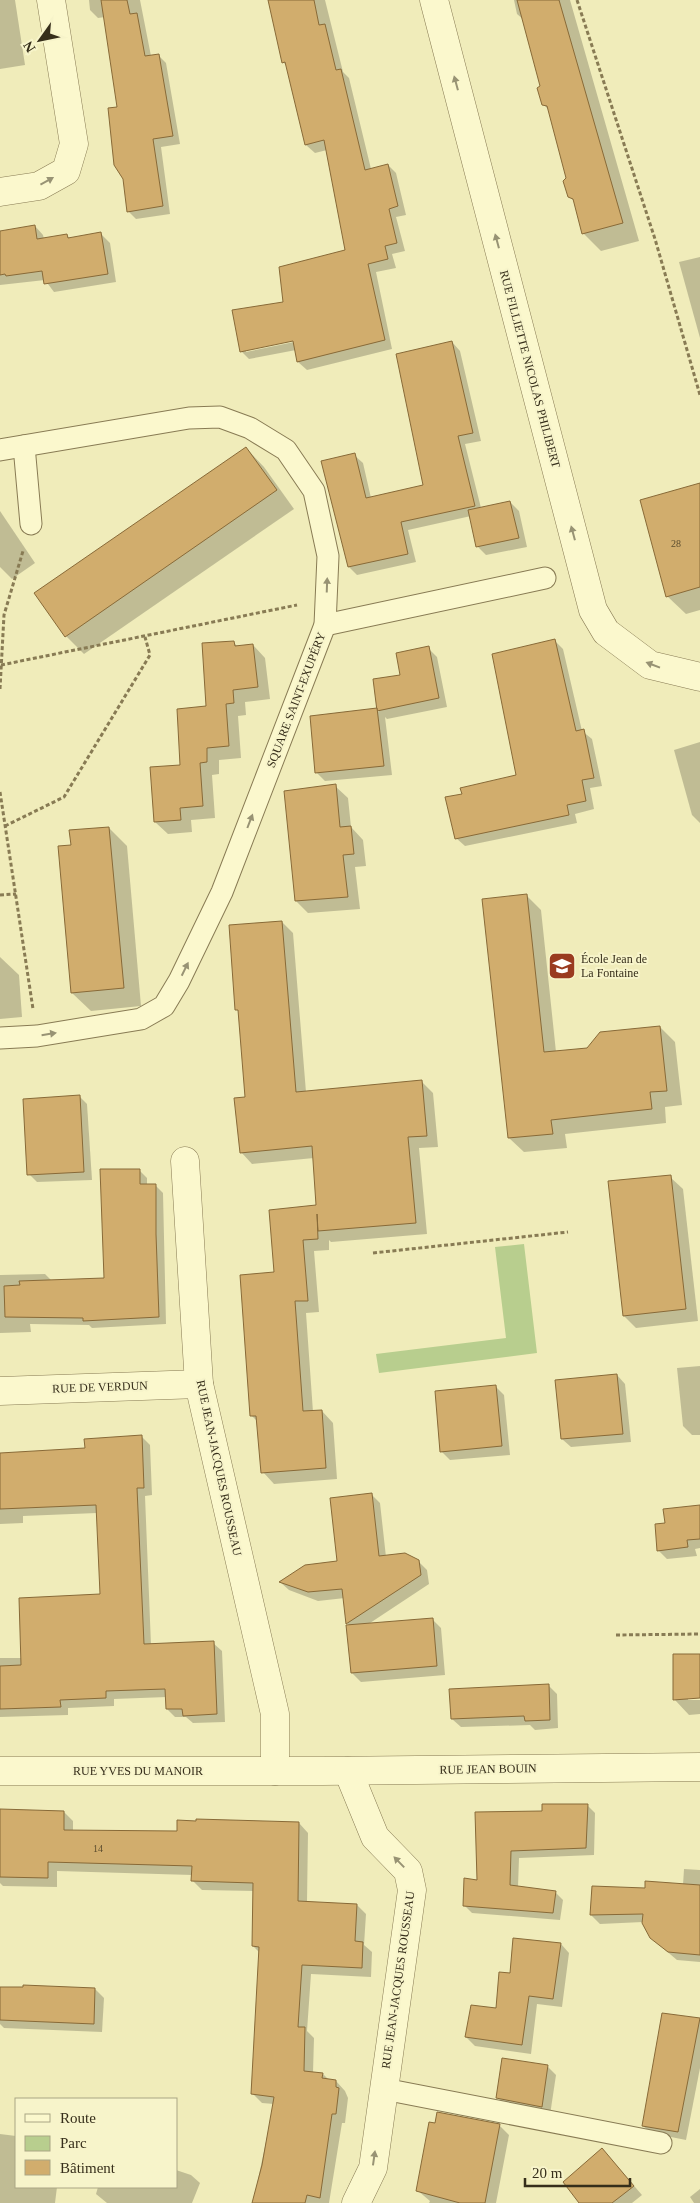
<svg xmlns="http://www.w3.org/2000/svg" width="700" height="2203" viewBox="0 0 700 2203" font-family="'Times New Roman',serif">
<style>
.green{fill:#b8ce8e}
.shadow{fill:#0003;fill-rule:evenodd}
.building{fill:#d1ad6d;stroke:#886a38}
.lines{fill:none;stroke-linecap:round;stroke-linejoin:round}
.lane-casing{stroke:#887b54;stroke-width:23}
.street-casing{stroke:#887b54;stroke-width:29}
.path{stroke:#887b54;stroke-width:3;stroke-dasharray:4 2.5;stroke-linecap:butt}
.lane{stroke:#fbf8cd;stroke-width:21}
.street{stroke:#fbf8cd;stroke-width:28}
.oneway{fill:#989374}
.labels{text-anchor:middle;stroke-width:4;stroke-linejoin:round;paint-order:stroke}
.number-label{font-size:10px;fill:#5d4e2f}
.street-label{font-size:12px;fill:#362e1a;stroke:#f7f4ca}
.poi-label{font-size:12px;fill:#362e1a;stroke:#f7f4ca;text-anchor:start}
</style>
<rect width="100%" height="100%" fill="#f0ecba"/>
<polygon class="green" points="524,1244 537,1353 379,1373 376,1354 506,1338 495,1247"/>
<g class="shadow">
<polygon points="0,0 15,0 25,65 0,69"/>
<polygon points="89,0 140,0 151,56 158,55 166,63 180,144 161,147 170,214 136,219 128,211 118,108 105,17 98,18 90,10"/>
<path d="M 269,0 L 325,0 L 343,72 L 349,78 L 371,169 L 388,165 L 396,173 L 406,215 L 396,217 L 405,251 L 392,254 L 396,268 L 376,272 L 392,349 L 307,370 L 298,362 L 296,350 L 249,359 L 241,351 L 285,303 L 346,251 L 327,150 L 315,153 L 306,145 L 287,66 L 283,62 ZM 298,339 L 299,341 L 246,352 L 246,349 Z"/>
<polygon points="514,0 570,0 639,241 601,251 583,233 574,201 569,196 568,179 549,110 543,104 542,86 524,20 517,14"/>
<polygon points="35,226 43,235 44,239 66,235 70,239 101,234 110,243 116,282 54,292 45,280 0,285 0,233"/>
<polygon points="700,257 700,338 679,262"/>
<polygon points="452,342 460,351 481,441 465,444 481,508 510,502 519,511 527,547 486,555 478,547 471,516 408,530 416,562 357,575 349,567 354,455 363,463 371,498 425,486"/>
<polygon points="246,448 264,467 294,509 84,654 66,636"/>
<polygon points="700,484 700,610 686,614 667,596"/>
<polygon points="0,511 35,563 12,579 0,567"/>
<polygon points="554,640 563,649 582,731 592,739 602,786 590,788 594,809 575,814 577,823 465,846 456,838 463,795 518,776"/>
<polygon points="233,642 238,647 253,645 265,658 270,699 245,702 246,715 238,716 241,758 219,760 219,774 212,775 215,818 191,820 192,832 168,834 155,822 207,707"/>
<polygon points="428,648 437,657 447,707 387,719 385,717 392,775 325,781 316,772 376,710 379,712 375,680 401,676"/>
<polygon points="700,742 700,823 692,815 674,750"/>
<polygon points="335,786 348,798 351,827 363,840 366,866 355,867 360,909 308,913 296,901"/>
<polygon points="109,828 127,846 141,1006 91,1011 72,993 72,846"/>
<polygon points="526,895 541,910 556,1052 588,1049 660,1027 675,1042 682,1105 665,1107 666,1123 565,1134 567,1148 524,1152 509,1138"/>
<polygon points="282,922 293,933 306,1092 422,1082 433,1093 438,1147 419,1148 427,1234 331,1242 329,1240 329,1250 314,1251 319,1312 306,1313 313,1412 322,1411 333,1423 337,1479 274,1484 263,1472 258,1422 251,1415 275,1273 318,1206 314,1158 252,1164 241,1152 247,1098 240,1012 236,1009"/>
<polygon points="0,957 19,975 22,1017 0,1019"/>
<polygon points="79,1096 87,1104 92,1180 37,1182 29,1174"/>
<polygon points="139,1170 147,1178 147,1185 155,1185 163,1193 166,1324 92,1328 89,1325 30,1324 31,1332 0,1333 0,1275 45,1274 52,1281 105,1279"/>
<polygon points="670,1177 683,1189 698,1321 636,1328 624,1316"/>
<polygon points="700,1366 700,1435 692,1435 683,1426 677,1368"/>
<polygon points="617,1375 625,1384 631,1442 571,1447 562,1439"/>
<polygon points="495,1386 504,1395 510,1455 450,1460 441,1451"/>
<polygon points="142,1437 150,1445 152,1495 145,1496 151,1645 213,1643 222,1651 225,1722 193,1723 186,1717 175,1717 167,1709 167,1697 114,1699 114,1706 68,1708 68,1715 0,1717 0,1658 23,1658 101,1596 97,1513 23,1516 23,1523 0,1524 0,1454 86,1449"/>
<polygon points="371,1494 380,1503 386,1557 418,1561 427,1570 429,1584 367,1625 432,1619 441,1628 445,1675 361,1682 352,1673 348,1626 350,1626 347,1623 345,1598 318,1601 289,1590 280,1582 338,1562"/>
<polygon points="700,1506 700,1548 695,1549 697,1556 667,1559 658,1550 667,1524"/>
<polygon points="700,1655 700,1697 688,1698 688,1700 700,1700 700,1714 689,1715 675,1700"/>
<polygon points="548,1685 557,1694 558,1728 535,1730 530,1725 461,1727 452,1719"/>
<polygon points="587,1805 595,1813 594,1855 519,1858 518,1887 555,1892 563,1900 560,1920 472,1913 464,1905 479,1881 544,1812"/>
<polygon points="0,1810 64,1812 73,1821 73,1831 178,1833 299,1823 308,1833 307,1902 357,1905 366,1914 364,1945 372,1952 371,1977 311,1974 307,2031 314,2038 313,2073 323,2074 329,2080 336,2081 345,2091 348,2098 345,2123 342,2123 329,2203 253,2203 274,2104 262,2103 252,2093 260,1953 253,1946 254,1891 202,1890 192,1880 192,1875 57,1871 57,1887 3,1886 0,1883"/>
<polygon points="684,1869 700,1870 700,1962 677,1960 651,1938 643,1922 600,1924 591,1915 593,1887 646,1889 683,1885"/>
<polygon points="561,1944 569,1953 562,2007 537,2004 531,2054 475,2046 466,2037 497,2009 511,1974"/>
<polygon points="0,1988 95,1989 104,1998 102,2032 4,2028 0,2024"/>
<polygon points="663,2014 700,2019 700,2068 686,2140 651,2133 643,2126"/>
<polygon points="547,2066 556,2075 550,2115 507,2107 498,2098"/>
<polygon points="436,2125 499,2125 509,2135 496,2203 429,2203 430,2201 417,2190"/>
<polygon points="0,2134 16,2136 16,2187 57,2187 55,2203 0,2203"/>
<polygon points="602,2149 642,2195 632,2203 581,2203"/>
<polygon points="176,2170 191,2175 200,2183 192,2203 107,2203 96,2194 98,2187 176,2187"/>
<polygon points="700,2189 700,2203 694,2203 690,2197"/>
</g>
<g class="building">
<polygon points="101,0 127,0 130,14 137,13 145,56 159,54 173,136 153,139 163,206 127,212 123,179 114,165 108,108 117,107"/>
<polygon points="268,0 314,0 319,25 325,24 336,70 341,69 365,170 388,164 398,206 389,209 397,243 385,246 388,259 368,264 385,340 297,362 293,341 240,352 232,310 283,302 279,267 345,250 324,140 305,145 285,62 282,63"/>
<polygon points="517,0 559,0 623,223 582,234 573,199 568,197 563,181 566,178 547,106 542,105 537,88 540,86"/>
<polygon points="35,225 37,239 67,234 68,238 101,232 108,274 44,284 42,271 6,276 5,274 0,275 0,231"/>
<polygon points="452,341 473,433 458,436 475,506 401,522 408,554 348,567 321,461 355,453 366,498 423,485 396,354"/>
<polygon points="246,447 277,490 65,637 34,593"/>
<polygon points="700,483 700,587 666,597 640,500"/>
<polygon points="510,501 519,538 476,547 468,510"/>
<polygon points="555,639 576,731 584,729 594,778 582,780 586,801 567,805 569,815 455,839 445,797 462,794 460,788 516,775 492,654"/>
<polygon points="234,641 235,646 253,644 258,687 233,690 234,703 226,704 229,746 207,748 207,762 200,763 203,806 180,808 181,820 154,822 150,767 180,765 177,709 206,706 202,643"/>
<polygon points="429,646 439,698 377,711 373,679 400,675 396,653"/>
<polygon points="377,708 384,766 315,773 310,716"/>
<polygon points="336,784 340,827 351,826 354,854 343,855 348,897 295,901 284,791"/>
<polygon points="109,827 124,988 71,993 58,846 71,845 69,830"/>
<polygon points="527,894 544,1052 587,1048 600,1032 660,1026 667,1091 650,1092 652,1109 551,1120 553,1134 508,1138 482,899"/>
<polygon points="282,921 296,1092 422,1080 427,1136 408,1137 416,1223 318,1231 317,1214 318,1239 303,1240 308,1301 295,1301 303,1411 322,1410 326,1468 261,1473 256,1416 250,1416 240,1275 274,1272 269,1210 316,1205 312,1146 240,1153 234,1098 245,1097 238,1010 235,1010 229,925"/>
<polygon points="80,1095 84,1172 27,1175 23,1099"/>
<polygon points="100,1169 140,1169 140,1184 156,1184 156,1234 159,1317 83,1321 83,1318 5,1317 4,1286 20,1285 19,1281 104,1278"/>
<polygon points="671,1175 686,1309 623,1316 608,1181"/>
<polygon points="617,1374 623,1434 561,1439 555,1380"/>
<polygon points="496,1385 502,1446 440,1452 435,1391"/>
<polygon points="142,1435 144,1488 137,1488 144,1644 214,1641 217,1714 183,1716 182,1709 166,1709 165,1689 106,1691 106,1698 60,1700 61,1707 0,1709 0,1666 21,1665 19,1598 100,1594 96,1505 0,1509 0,1453 85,1448 84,1439"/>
<polygon points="372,1493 379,1556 405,1553 419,1560 421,1575 346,1624 342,1589 308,1592 279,1582 305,1565 337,1561 330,1498"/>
<polygon points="700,1505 700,1539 687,1540 688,1547 657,1551 655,1524 665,1523 663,1509"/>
<polygon points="433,1618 437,1666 351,1673 346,1625"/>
<polygon points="673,1654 700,1654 700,1698 673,1700"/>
<polygon points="549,1684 550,1720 525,1721 524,1716 451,1719 449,1689"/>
<polygon points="542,1804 588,1804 586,1848 511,1851 510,1885 556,1891 553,1913 463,1906 464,1878 477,1880 475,1812 542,1811"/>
<polygon points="0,1809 64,1811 64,1830 177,1831 177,1820 196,1821 196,1819 299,1822 298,1901 357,1904 355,1941 363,1942 362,1968 302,1965 298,2027 305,2027 304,2071 323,2073 322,2078 336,2080 336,2087 339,2088 336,2114 332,2114 320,2198 307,2195 305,2203 252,2203 262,2165 274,2097 251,2094 259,1947 252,1946 253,1883 191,1881 192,1866 48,1862 48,1878 0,1877"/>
<polygon points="645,1881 700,1885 700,1955 668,1952 650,1938 642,1923 643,1914 590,1915 592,1886 645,1888"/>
<polygon points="513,1938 561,1943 553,1999 529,1996 522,2045 465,2037 471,2005 496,2008 499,1972 510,1973"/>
<polygon points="23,1985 95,1988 94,2024 0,2020 0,1987 23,1987"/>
<polygon points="662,2013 700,2018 678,2132 642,2126"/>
<polygon points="502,2058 548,2065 542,2107 496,2098"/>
<polygon points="437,2112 500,2124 485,2203 460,2203 416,2191 429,2122 435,2123"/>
<polygon points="602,2148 634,2186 612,2203 579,2203 563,2182"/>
</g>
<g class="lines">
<g class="lane-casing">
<g id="lane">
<polyline points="24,446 31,524"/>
<polyline points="0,450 189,418 220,417 250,428 286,450 314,491 328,556 325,625 222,892 179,981 164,1006 141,1019 37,1036 0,1038"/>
<polyline points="325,625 545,578"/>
<polyline points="384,2089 661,2143"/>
</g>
</g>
<g class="street-casing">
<g id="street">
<polyline points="434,0 593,610 606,632 650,665 700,677"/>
<polyline points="0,192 39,186 66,171 74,144 51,0"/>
<polyline points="185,1161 199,1384 275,1714 275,1771"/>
<polyline points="0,1391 199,1384"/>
<polyline points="0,1771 323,1771 700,1767"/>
<polyline points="348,1771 375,1837 408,1871 412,1890 373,2168 356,2203"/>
</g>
</g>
<g class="path">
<polyline points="577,0 655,239 700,395"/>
<polyline points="1,665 297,605"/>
<polyline points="0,689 4,615 23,551"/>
<polyline points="0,792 33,1009"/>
<polyline points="5,826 64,797 150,655 145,637"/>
<polyline points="0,895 16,894"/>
<polyline points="373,1253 568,1232"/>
<polyline points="616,1635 700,1634"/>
</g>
<use href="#lane" class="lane"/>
<use href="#street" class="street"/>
</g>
<defs><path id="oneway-solid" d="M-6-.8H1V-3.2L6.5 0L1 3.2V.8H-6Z" transform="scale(1.25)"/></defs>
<g class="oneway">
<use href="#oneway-solid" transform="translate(456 83) rotate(-105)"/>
<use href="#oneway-solid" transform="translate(47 181) rotate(-29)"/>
<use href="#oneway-solid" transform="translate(497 241) rotate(-105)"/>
<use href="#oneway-solid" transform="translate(573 533) rotate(-105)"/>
<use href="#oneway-solid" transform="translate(327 585) rotate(-88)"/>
<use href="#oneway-solid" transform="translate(653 665) rotate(-159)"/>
<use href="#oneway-solid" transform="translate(250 821) rotate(-69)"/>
<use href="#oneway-solid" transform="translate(185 969) rotate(-64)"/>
<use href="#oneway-solid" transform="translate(49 1034) rotate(-9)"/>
<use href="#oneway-solid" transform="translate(399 1862) rotate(-134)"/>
<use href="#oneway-solid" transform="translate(374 2158) rotate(-82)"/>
</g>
<defs>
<g id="school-square" transform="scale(1.4375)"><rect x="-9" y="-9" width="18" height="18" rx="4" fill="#9a3b20" stroke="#f7f4ca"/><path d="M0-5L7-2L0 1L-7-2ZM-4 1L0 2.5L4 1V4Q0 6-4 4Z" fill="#fff"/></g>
</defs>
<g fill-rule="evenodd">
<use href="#school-square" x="562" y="966"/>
</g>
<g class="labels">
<g class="number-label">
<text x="676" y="547">28</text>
<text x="98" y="1852">14</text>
</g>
<g class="street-label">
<text transform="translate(530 369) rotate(75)" y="4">RUE FILLIETTE NICOLAS PHILIBERT</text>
<text transform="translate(296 700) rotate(-69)" y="4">SQUARE SAINT-EXUPÉRY</text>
<text transform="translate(100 1387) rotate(-2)" y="4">RUE DE VERDUN</text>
<text transform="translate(219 1468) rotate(78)" y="4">RUE JEAN-JACQUES ROUSSEAU</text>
<text transform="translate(488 1769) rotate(-1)" y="4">RUE JEAN BOUIN</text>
<text x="138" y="1775">RUE YVES DU MANOIR</text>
<text transform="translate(398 1980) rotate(-82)" y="4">RUE JEAN-JACQUES ROUSSEAU</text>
</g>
<g class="poi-label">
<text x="581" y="963">École Jean de<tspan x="581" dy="14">La Fontaine</tspan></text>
</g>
</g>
<rect x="15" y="2098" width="162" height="90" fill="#f7f4ca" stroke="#aaa584"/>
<rect x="25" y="2114" width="25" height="8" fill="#fbf8cd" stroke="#aaa584"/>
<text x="60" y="2123" font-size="15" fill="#362e1a">Route</text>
<rect x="25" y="2136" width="25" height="15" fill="#b8ce8e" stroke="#aaa584"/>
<text x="60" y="2148" font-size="15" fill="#362e1a">Parc</text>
<rect x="25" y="2160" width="25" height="15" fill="#d1ad6d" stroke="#aaa584"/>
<text x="60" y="2173" font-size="15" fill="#362e1a">Bâtiment</text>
<g transform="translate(40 40) rotate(237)" stroke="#f7f4ca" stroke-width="4" paint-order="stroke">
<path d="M0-4L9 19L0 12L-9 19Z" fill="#362e1a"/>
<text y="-8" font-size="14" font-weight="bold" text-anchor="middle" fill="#362e1a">N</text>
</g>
<path d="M525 2178v8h105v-8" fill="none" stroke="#362e1a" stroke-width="2.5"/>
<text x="532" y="2178" font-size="15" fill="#362e1a" stroke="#f7f4ca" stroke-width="4" paint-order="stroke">20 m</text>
</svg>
